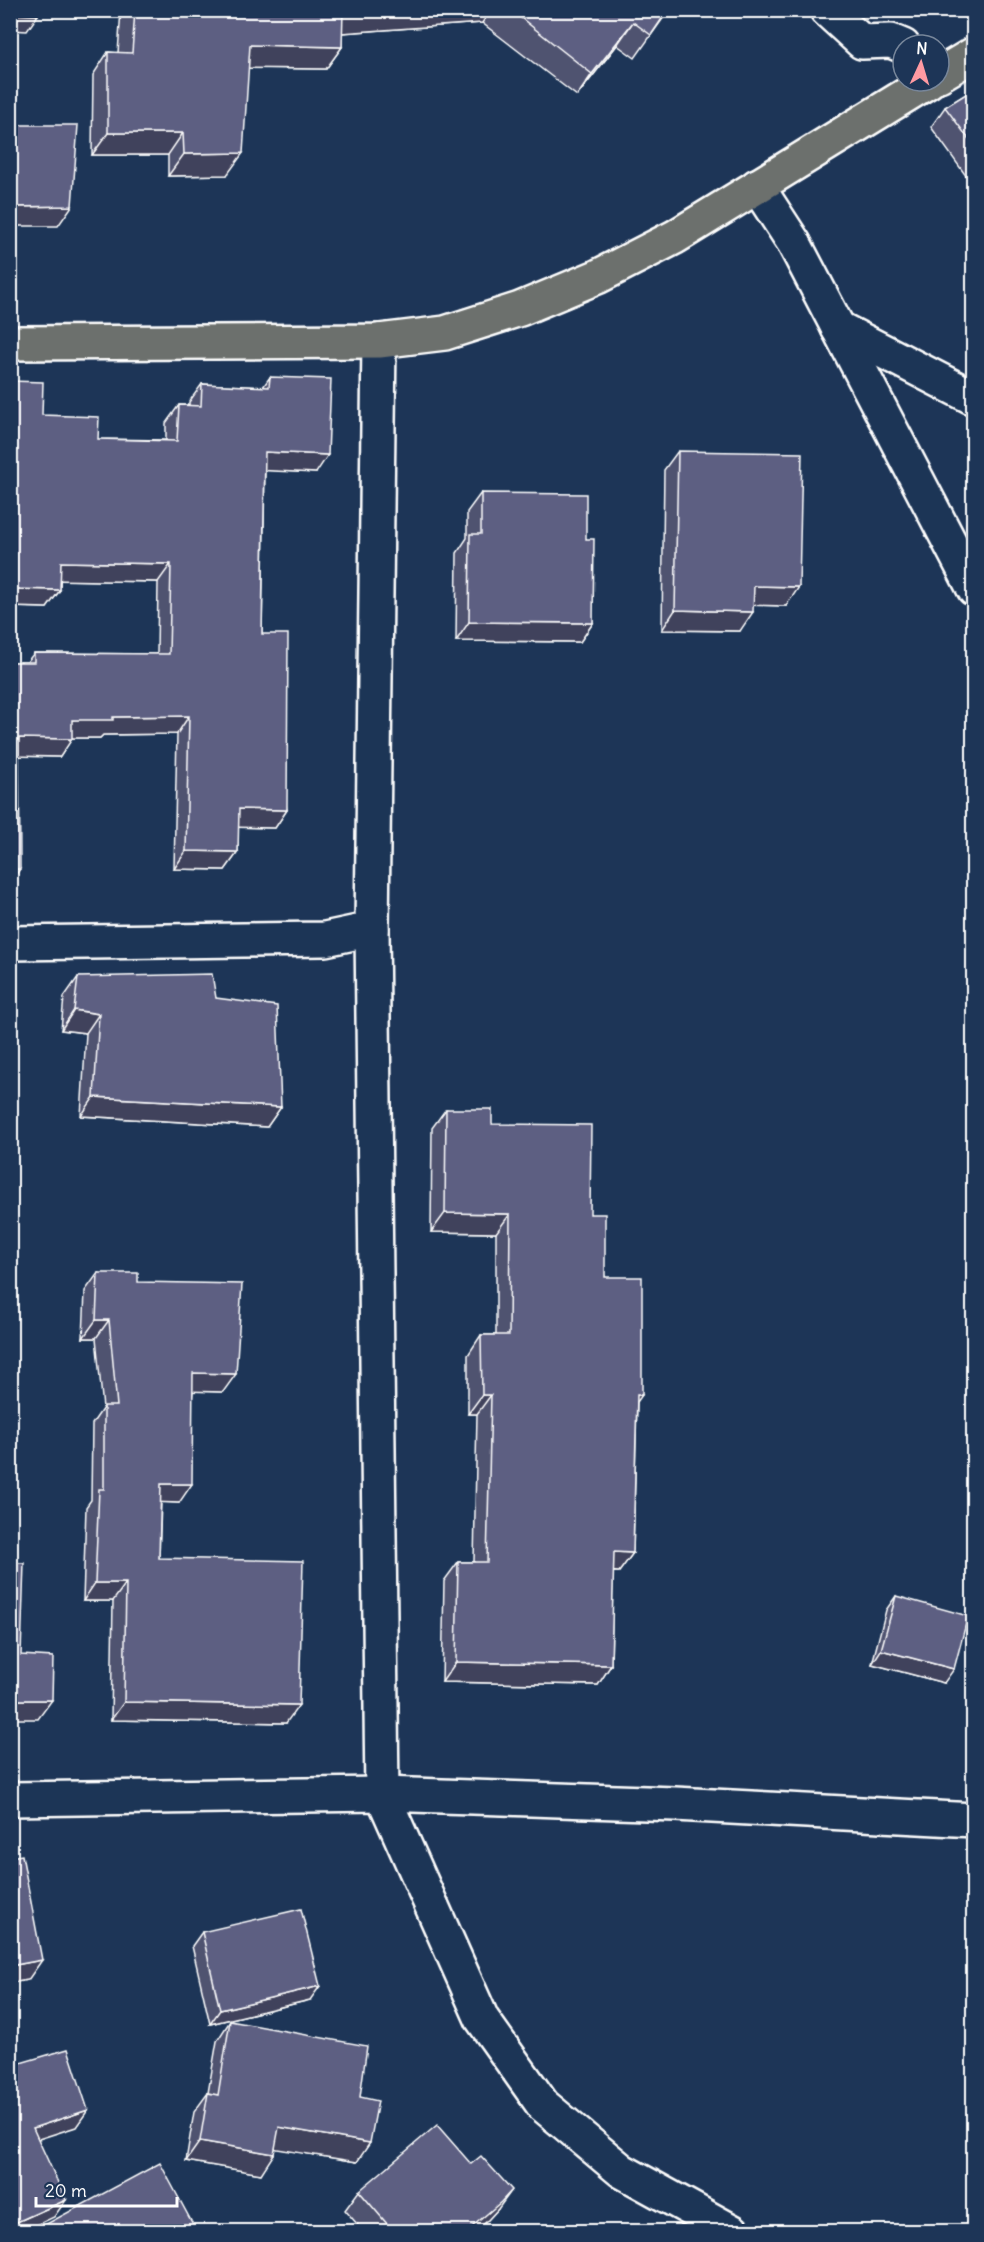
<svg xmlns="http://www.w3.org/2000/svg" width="984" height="2242" viewBox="0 0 984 2242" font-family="Delius,sans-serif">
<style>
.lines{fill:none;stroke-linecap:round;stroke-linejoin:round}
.street-casing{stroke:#fff;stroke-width:38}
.primary-casing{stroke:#fff;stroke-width:38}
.street{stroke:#1d3557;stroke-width:33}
.primary{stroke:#6c706d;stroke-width:33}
.wall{fill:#505270;stroke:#fff;stroke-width:1.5}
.shaded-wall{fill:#41425b;stroke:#fff;stroke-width:1.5}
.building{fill:#5d5f82;stroke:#fff;stroke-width:1.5}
</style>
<rect width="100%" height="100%" fill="#1d3557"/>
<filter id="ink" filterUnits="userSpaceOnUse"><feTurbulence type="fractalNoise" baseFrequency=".0167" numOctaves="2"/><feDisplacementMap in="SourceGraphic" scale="12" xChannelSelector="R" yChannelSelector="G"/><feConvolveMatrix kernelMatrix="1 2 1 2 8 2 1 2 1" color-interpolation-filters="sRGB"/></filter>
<g filter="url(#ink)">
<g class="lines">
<g class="street-casing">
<g id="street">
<polyline points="827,10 862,42 891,41 903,46"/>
<polyline points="757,186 794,243 974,589"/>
<polyline points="838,328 974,398"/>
<polyline points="372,929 382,1794 482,2019 543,2105 622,2171 733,2232"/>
<polyline points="10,943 325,939 372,929 379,341"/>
<polyline points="10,1799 382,1794 675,1804 974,1820"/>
</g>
</g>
<g class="primary-casing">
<g id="primary">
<polyline points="939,75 974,54"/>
<polyline points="10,343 379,341 445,333 520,309 597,277 675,237 929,81"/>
</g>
</g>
<use href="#street" class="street"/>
<use href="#primary" class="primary"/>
</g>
<g class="wall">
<polygon points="121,10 669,10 635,58 617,45 577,96 482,23 342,33 342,47 326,69 248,68 227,175 168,176 168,155 92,155 93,75 108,52 118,53"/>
<polygon points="974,89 974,187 931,127 945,107"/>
<polygon points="270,377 316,473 265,470 262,634 287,810 275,828 238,827 238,852 225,870 174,869 177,734 103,735 100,738 72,738 60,757 19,756 10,662 27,662 34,653 157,654 158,582 60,580 60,590 47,608 10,607 10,381 42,415 98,439 166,440 166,423 179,405 189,405 189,402 202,384 263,387"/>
<polygon points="678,451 786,606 753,605 740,631 662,630 664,470"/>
<polygon points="481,493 586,539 593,623 580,642 456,641 457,553 467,538 467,512"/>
<polygon points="78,977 216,998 281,1107 267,1127 81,1116 86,1033 61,1030 64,997"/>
<polygon points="446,1109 492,1124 590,1214 605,1277 637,1403 633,1553 619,1572 613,1572 611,1665 598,1685 442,1682 444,1581 458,1562 474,1562 477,1414 468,1414 468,1355 481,1335 496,1335 496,1233 431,1232 432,1128"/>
<polygon points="98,1273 138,1282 223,1392 193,1391 179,1503 161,1502 159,1558 286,1723 111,1720 113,1601 83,1601 86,1507 91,1500 92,1424 103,1408 96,1338 83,1338 85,1291"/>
<polygon points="896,1596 944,1683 872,1664 886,1610"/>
<polygon points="202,1932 310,2000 210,2024 192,1946"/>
<polygon points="230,2021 360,2097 357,2162 275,2148 261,2174 186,2161 194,2112 208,2093 217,2041"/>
<polygon points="359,2191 498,2209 487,2221 475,2232 364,2232 345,2210"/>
</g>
<g class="shaded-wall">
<polygon points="354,10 491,10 482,23 327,34 343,11"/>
<polygon points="10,14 38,15 27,31 10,30"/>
<polygon points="633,22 617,45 577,96 592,74"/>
<polygon points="250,45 342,47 326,69 234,68"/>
<polygon points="108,133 183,133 168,155 92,155"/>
<polygon points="243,153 227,175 168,176 184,154"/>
<polygon points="72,206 58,226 10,226 10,207"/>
<polygon points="265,452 328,455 316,473 253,470"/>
<polygon points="61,562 171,564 158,582 48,580"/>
<polygon points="754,586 799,587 786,606 740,605"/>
<polygon points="13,589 60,590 47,608 10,607 10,593"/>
<polygon points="675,610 753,612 740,631 662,630"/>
<polygon points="469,622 593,623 580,642 456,641"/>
<polygon points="189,716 177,734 103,735 100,738 60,738 72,720 113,717"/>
<polygon points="19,738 72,739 60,757 10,756"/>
<polygon points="239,809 287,810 275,828 226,827"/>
<polygon points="186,851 238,852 225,870 174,869"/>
<polygon points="10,869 20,869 10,883"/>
<polygon points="74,1010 99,1014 86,1033 61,1030"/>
<polygon points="94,1097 281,1107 267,1127 81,1116"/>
<polygon points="445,1213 510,1214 496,1233 431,1232"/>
<polygon points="96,1320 109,1320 96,1338 83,1338"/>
<polygon points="193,1373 236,1374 223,1392 180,1391"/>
<polygon points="482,1395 491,1395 477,1414 468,1414"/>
<polygon points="637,1395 642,1395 628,1415"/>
<polygon points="161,1484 192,1484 179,1503 149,1502"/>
<polygon points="614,1552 633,1553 619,1572 600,1571"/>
<polygon points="95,1583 126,1583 113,1601 83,1601"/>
<polygon points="881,1650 954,1669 944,1683 872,1664"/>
<polygon points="456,1662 611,1665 598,1685 442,1682"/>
<polygon points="10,1700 52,1700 38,1719 10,1719"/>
<polygon points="124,1702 299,1705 286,1723 111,1720"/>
<polygon points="42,1960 28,1980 10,1983 10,1966"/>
<polygon points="320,1986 310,2000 210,2024 220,2010"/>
<polygon points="88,2110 76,2127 20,2145 33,2128"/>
<polygon points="279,2127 370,2143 357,2162 265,2147"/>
<polygon points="200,2141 274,2154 261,2174 186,2161"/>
<polygon points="512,2190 498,2209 487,2221 475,2232 466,2232"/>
<polygon points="66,2200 54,2217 22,2232 10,2232 10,2225"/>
</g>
<g class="building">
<polygon points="10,10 38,10 38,15 10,14"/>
<polygon points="135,10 354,10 343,11 342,47 250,45 243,153 184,154 183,133 108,133 108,52 132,53"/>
<polygon points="511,10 668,10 651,35 633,22 592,74"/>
<polygon points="974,89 974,146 945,107"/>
<polygon points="10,125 78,125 72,206 10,207"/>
<polygon points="270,377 331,379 328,455 265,452 262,634 288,634 287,810 239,809 238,852 186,851 189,716 113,717 113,720 72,720 72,739 19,738 20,869 10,869 10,662 34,662 34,653 169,654 171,564 61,562 60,590 13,589 14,573 10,573 10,381 43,382 42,415 99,417 98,439 177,441 179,405 201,406 202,384 269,387"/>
<polygon points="678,451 802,453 799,587 754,586 753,612 675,610"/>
<polygon points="481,493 586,494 586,539 594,539 593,623 469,622 470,534 481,534"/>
<polygon points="212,974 216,998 277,1006 281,1107 94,1097 99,1014 74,1010 78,977"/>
<polygon points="446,1109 492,1109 492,1124 591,1125 590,1214 605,1214 605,1277 642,1277 642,1395 637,1395 633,1553 614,1552 611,1665 456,1662 458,1562 487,1562 491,1395 482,1395 481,1335 509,1335 510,1214 445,1213"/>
<polygon points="98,1273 138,1273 138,1282 242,1284 236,1374 193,1373 192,1484 161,1484 159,1558 303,1561 299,1705 124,1702 126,1583 95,1583 99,1489 104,1489 104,1406 117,1406 109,1320 96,1320"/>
<polygon points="10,1563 24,1563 21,1655 53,1657 52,1700 10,1700"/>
<polygon points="896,1596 968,1616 954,1669 881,1650"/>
<polygon points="22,1855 42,1960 10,1966 10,1857"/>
<polygon points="301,1909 320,1986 220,2010 202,1932"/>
<polygon points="230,2021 367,2046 360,2097 378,2101 370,2143 279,2127 274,2154 200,2141 208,2093 218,2095"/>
<polygon points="68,2049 88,2110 33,2128 66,2200 10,2225 10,2066"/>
<polygon points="437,2125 471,2164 481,2156 512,2190 501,2202 466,2232 394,2232 359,2191"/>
<polygon points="160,2163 197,2232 44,2232 41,2227"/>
</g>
</g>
<rect width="984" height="2242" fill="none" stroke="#1d3557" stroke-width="36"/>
<rect x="18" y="18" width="948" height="2206" fill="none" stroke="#fff" stroke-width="2" filter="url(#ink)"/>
<g transform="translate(921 63) rotate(4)"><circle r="28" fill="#1d3557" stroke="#77869a" stroke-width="1.5"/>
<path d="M0-4.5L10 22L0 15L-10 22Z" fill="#ff9aa2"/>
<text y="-9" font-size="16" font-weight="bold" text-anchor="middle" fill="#ffffff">N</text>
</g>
<path d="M36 2197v9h141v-9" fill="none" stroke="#ffffff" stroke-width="3"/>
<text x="45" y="2197" font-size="18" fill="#ffffff" stroke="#1d3557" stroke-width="4.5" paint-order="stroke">20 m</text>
</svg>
